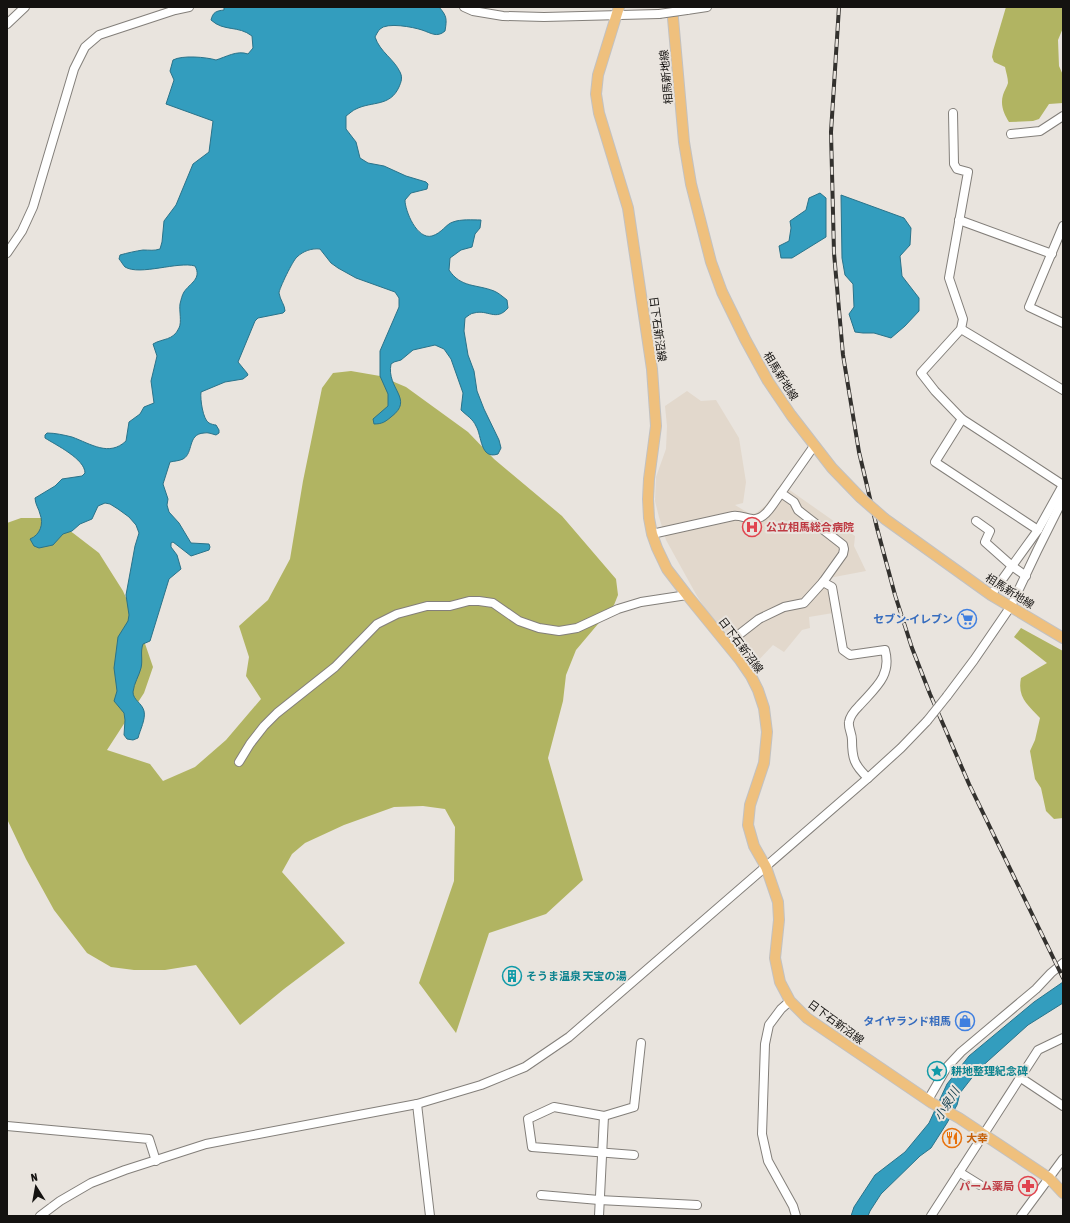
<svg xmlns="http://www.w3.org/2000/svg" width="1070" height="1223" viewBox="0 0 1070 1223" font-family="'Asap Condensed','Noto Sans JP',sans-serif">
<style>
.built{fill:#e2d8cc}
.forest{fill:#b1b462}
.water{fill:#339dbe;stroke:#2a738a}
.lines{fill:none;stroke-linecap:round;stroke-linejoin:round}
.minor-casing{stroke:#837f7a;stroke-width:10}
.major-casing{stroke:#c2c1c1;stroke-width:12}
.minor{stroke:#fff;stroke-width:8}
.major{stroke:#efc07d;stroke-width:10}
.rail-casing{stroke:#33312e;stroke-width:4}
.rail{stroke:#e9e4de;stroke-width:2.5;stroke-dasharray:8;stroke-linecap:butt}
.minor-bridge-casing{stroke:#837f7a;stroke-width:10;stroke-linecap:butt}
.major-bridge-casing{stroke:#c2c1c1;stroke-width:12;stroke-linecap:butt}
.minor-bridge{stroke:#fff;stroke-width:8}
.major-bridge{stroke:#efc07d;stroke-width:10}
.labels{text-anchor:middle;stroke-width:4;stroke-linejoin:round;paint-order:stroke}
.street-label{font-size:11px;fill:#141210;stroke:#e9e4de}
.health-label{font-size:11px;font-weight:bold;fill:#be3a42;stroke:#e9e4de;text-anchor:start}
.shop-label{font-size:11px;font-weight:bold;fill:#366cbe;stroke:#e9e4de;text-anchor:end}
.culture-label{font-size:11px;font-weight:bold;fill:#0d838f;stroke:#e9e4de;text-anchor:start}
.food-label{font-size:11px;font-weight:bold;fill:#c56008;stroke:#e9e4de;text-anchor:start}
.water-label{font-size:12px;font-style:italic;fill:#103d4c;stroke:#e9e4de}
</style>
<rect width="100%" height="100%" fill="#e9e4de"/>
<polygon class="built" points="687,391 701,401 716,400 739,438 746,482 743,503 735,505 750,514 756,513 765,506 781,484 855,536 854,546 866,571 829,578 822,586 829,589 833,613 809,617 810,628 802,630 784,652 773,645 753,666 737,644 706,610 697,596 666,540 659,517 655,501 656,477 666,449 667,426 665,406"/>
<g class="forest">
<path d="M 1006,7 L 1063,7 L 1063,28 L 1058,40 L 1059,66 L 1063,75 L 1063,103 L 1049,104 L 1039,119 L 1033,121 L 1009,122 C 1004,114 1000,105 1003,95 C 1004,91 1007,87 1008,83 C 1008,78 1006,72 1005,67 L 994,62 L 992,57 L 993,51 Z"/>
<polygon points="351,371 380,376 406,387 468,432 494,459 562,516 616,579 618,595 614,605 576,650 566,675 563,701 548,758 583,880 546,914 489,933 456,1033 419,983 454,881 455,827 445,809 423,806 394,807 344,825 305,843 292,854 282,872 345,943 284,989 240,1025 196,965 165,970 134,970 111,967 87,953 54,910 26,859 7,819 7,523 21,518 49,518 73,533 99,553 123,591 141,632 153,667 144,693 107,750 150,764 163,781 195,767 226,740 261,699 246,676 249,657 239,626 268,600 290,559 303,481 322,388 333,373"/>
<path d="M 1021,628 L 1063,651 L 1063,818 L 1054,819 L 1046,811 L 1041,788 L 1035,779 L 1030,751 L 1035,740 L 1040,718 C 1028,705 1017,698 1021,678 L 1047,663 L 1014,637 Z"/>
</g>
<g class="water">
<path d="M 224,7 L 439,7 C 447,16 447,19 445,31 C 437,38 431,33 422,30 C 413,27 387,22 380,29 C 378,31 376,35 375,37 C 380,52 394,59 400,72 C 403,78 401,82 399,87 C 390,107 372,101 356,109 C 353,110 349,114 346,116 L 346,129 L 356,142 L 360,158 L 368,163 L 384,166 L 406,176 L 426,182 L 428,184 L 427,189 L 411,193 L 405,200 C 405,211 417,240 432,236 C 442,233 446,224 453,222 C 461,219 472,220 481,220 L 480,228 L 475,234 L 472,247 L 461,250 L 450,258 L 449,270 C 461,288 476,284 494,291 C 499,293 503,297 507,300 L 508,308 C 496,322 488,309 474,313 C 471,313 468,316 465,318 L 464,331 L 468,355 L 474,371 L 477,391 L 484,409 L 499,440 L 501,448 L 498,454 C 480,460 482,436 476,426 C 473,419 466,415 461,410 L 463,393 L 451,359 L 444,349 L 435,345 L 413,350 L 401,360 L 394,362 L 391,364 C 386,389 415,399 391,417 C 385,422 382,424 374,424 L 373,419 L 388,406 L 388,394 L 380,376 L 380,351 L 399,307 L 399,298 L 395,292 L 356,278 L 338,268 L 331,263 L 320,249 C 312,248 303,251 297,257 C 293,260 279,289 279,293 C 280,300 285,305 285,311 L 283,313 L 258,318 L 255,321 L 238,362 L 247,373 L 248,375 L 243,379 L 225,382 L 201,392 C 200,399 203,420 209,423 C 211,424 214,425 216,425 L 219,430 L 219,433 L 216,435 C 212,434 208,432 204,433 C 187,434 194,453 183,459 C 179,461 174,461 170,462 L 163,484 L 168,499 L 167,505 L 169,512 L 179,523 L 191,543 L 209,544 L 210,547 L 209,550 L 191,556 L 173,542 L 171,543 L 171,547 L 177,555 L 181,569 L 169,579 L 150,641 L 143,644 C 140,652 143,660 141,668 C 139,676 134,683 133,692 C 133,700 142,703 144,711 C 146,719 140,730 138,738 L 133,740 L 127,739 L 124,735 L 125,720 L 124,713 L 114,701 L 117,691 L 114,668 L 118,637 L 128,621 L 129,615 L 126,595 L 135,546 L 139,533 L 136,525 L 129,517 L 118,509 L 110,504 L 105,503 L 98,506 L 92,519 L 80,524 L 72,531 L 63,534 L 53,545 L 39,548 L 34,546 L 30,539 C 40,535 44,524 40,514 C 39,509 35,504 35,498 L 55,486 L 62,479 L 82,476 L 85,473 C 85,459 56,445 45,438 L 45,435 L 47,433 C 55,433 64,435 72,437 C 91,444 109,457 126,441 L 129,422 L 140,414 L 144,407 L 154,403 L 151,381 L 157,356 L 153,344 C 163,338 173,341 179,328 C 182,322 179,311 180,304 C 181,300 182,295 184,292 C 190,283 202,279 195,266 C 178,261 140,276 125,267 C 123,265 121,261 119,259 L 120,255 C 127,253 136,251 143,250 C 150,250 154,251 160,249 L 162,242 L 164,221 L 176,205 L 193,164 L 209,152 L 213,121 L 166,104 L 174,80 L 170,71 L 173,60 C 182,55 206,57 216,60 C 226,57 237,50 248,54 L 253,48 L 252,36 C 238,25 224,32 211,20 C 213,12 216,11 224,10 Z"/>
<polygon points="820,193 826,198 826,237 792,258 781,258 779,246 789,241 791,228 790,221 806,210 809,198"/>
<polygon points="841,195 904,218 911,228 910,245 900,256 902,276 919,298 919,311 905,326 891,338 874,333 863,333 855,332 849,314 854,307 853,284 845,275 842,258"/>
<polygon points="1063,982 1063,1003 1028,1025 978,1070 960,1093 957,1105 947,1123 931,1148 920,1156 881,1194 870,1211 868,1216 851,1216 854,1207 875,1175 905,1152 929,1123 947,1084 969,1056 1034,1002"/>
</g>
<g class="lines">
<g class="minor-casing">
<g id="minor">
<polyline points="464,7 473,11 503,16 544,17 659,14"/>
<polyline points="687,10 707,7"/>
<polyline points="7,24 25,7"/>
<polyline points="953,113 954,164 957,169 968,172 949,278 963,319 961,329 921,373 935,391 962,419 1063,485"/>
<polyline points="1011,134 1040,131 1063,116"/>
<polyline points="959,220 1052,254"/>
<polyline points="1063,226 1029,307 1063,323"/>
<polyline points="7,253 22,231 33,207 74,69 85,47 99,35 175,10 189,7"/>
<polyline points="961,329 1063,390"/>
<polyline points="962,419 935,462 1038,530"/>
<polyline points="976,521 990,531 985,542 1012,566 1026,576"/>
<path d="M 652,534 L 733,516 C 739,515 745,518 752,519 C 765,521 774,502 781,493"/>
<path d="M 823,582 L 832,587 L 843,650 L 850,655 L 885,650 C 892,676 875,688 859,706 C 855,710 850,715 849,722 C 848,728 852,733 852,740 C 852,758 854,765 868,778"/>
<polyline points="991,595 1038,530 1063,485"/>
<polyline points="728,645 741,633 759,619 784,607 804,603 823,582 843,554 844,549 843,545 798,510 794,502 781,493 814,446"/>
<polyline points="947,696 974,660 1011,606 1037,551 1063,499"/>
<polyline points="239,762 250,744 264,726 277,713 335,667 377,624 397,614 427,606 450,606 469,601 479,601 493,603 519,621 539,628 559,631 577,628 618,609 641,602 687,595"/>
<polyline points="790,1001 781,1009 769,1025 765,1044 762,1134 768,1161 793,1206 796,1216"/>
<polyline points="1021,1078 1063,1106"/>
<polyline points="928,1100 947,1067 961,1052 1036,989 1051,973 1063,963"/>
<polyline points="417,1104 430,1216"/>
<polyline points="7,1126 149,1139 156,1161"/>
<polyline points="634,1155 532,1147 528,1119 554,1107 604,1116 634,1107 641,1043"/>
<polyline points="959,1172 980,1185"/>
<polyline points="541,1195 599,1200 697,1205"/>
<polyline points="40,1216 60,1201 91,1183 125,1170 206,1144 417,1104 481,1085 525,1067 569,1037 868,778 901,748 927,721"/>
<polyline points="599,1216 604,1116"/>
<polyline points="931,1216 1038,1050 1063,1038"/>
<polyline points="1021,1216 1063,1159"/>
</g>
</g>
<g class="major-casing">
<g id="major">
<polyline points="619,7 598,75 596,94 599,113 628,208 652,369 656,426 649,479 648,499 649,518 652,534 657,548 667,569 687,595 740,660 751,676 758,690 764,708 767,732 764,763 750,805 748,825 754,846 766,867 778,902 779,920 775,958 780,982 790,1001 807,1018 932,1103 959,1118 1049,1178 1063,1193"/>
<polyline points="672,7 684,142 691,184 711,262 722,292 745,339 768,381 791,415 832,468 860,497"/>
<polyline points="885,519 991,595 1063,638"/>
</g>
</g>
<use href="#minor" class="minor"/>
<use href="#major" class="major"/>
<g class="rail-casing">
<polyline id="rail" points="839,7 831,132 834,253 843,355 859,452 877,528 895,595 912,648 930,694 969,784 1063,978"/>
</g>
<use href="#rail" class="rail"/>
<g class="minor-bridge-casing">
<g id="minor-bridge">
<polyline points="659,14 687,10"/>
<polyline points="927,721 947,696"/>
</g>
</g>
<g class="major-bridge-casing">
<polyline id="major-bridge" points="860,497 885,519"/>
</g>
<use href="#minor-bridge" class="minor-bridge"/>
<use href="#major-bridge" class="major-bridge"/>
</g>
<defs>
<g id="hospital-ring" transform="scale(1)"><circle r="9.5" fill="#e9e4de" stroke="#e0444e" stroke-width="1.5"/><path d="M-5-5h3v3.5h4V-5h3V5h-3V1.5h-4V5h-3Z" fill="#e0444e"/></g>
<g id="supermarket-ring" transform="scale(1)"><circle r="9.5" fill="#e9e4de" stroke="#3f7fe0" stroke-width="1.5"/><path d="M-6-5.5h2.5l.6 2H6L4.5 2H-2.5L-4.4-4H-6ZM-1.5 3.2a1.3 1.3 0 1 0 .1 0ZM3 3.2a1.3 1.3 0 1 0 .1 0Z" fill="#3f7fe0"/></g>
<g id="building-ring" transform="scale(1)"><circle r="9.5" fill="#e9e4de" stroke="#0f9aa8" stroke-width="1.5"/><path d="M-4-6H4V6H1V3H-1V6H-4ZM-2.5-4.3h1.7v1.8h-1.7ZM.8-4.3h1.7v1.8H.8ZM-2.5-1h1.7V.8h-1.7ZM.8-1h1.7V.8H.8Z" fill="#0f9aa8"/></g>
<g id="shop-ring" transform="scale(1)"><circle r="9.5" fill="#e9e4de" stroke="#3f7fe0" stroke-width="1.5"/><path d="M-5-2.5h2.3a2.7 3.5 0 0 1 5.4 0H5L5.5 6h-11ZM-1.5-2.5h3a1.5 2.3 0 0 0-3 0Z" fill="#3f7fe0"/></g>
<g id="sight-ring" transform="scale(1)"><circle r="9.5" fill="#e9e4de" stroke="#0f9aa8" stroke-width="1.5"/><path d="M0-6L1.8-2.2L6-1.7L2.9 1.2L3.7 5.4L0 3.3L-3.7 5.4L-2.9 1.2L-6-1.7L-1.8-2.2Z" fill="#0f9aa8"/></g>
<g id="restaurant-ring" transform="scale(1)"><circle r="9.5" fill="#e9e4de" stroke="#e8710a" stroke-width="1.5"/><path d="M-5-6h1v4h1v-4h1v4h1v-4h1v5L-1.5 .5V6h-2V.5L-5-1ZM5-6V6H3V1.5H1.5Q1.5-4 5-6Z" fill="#e8710a"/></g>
<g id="pharmacy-ring" transform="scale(1)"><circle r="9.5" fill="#e9e4de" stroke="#e0444e" stroke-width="1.5"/><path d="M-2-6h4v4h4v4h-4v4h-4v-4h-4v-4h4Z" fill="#e0444e"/></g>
</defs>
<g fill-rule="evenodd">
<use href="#hospital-ring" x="752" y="527"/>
<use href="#supermarket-ring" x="967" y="619"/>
<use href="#building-ring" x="512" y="976"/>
<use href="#shop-ring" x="965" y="1021"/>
<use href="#sight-ring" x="937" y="1071"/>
<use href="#restaurant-ring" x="952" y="1138"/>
<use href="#pharmacy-ring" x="1028" y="1186"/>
</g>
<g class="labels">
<g class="street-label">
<text transform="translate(666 77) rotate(-95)" y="4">相馬新地線</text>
<text transform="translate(658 329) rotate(82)" y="4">日下石新沼線</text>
<text transform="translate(781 376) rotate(58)" y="4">相馬新地線</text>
<text transform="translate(1010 591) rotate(32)" y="4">相馬新地線</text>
<text transform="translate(741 645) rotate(53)" y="4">日下石新沼線</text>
<text transform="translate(836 1022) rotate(36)" y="4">日下石新沼線</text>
</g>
<g class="health-label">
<text x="766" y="531">公立相馬総合病院</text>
<text x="1014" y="1190" text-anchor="end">パーム薬局</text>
</g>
<g class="shop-label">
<text x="953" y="623">セブン-イレブン</text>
<text x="951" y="1025">タイヤランド相馬</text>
</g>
<g class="culture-label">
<text x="526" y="980">そうま温泉 天宝の湯</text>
<text x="951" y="1075">耕地整理紀念碑</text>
</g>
<g class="food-label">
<text x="966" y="1142">大幸</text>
</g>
<g class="water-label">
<text transform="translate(947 1104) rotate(-58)" y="4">小泉川</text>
</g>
</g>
<rect width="1070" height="1223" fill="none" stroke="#141210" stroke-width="16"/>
<g transform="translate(36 1187) rotate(349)" stroke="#e9e4de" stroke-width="3" paint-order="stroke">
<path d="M0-3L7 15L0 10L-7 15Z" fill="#141210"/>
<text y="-6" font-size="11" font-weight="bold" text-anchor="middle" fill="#141210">N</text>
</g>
</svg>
